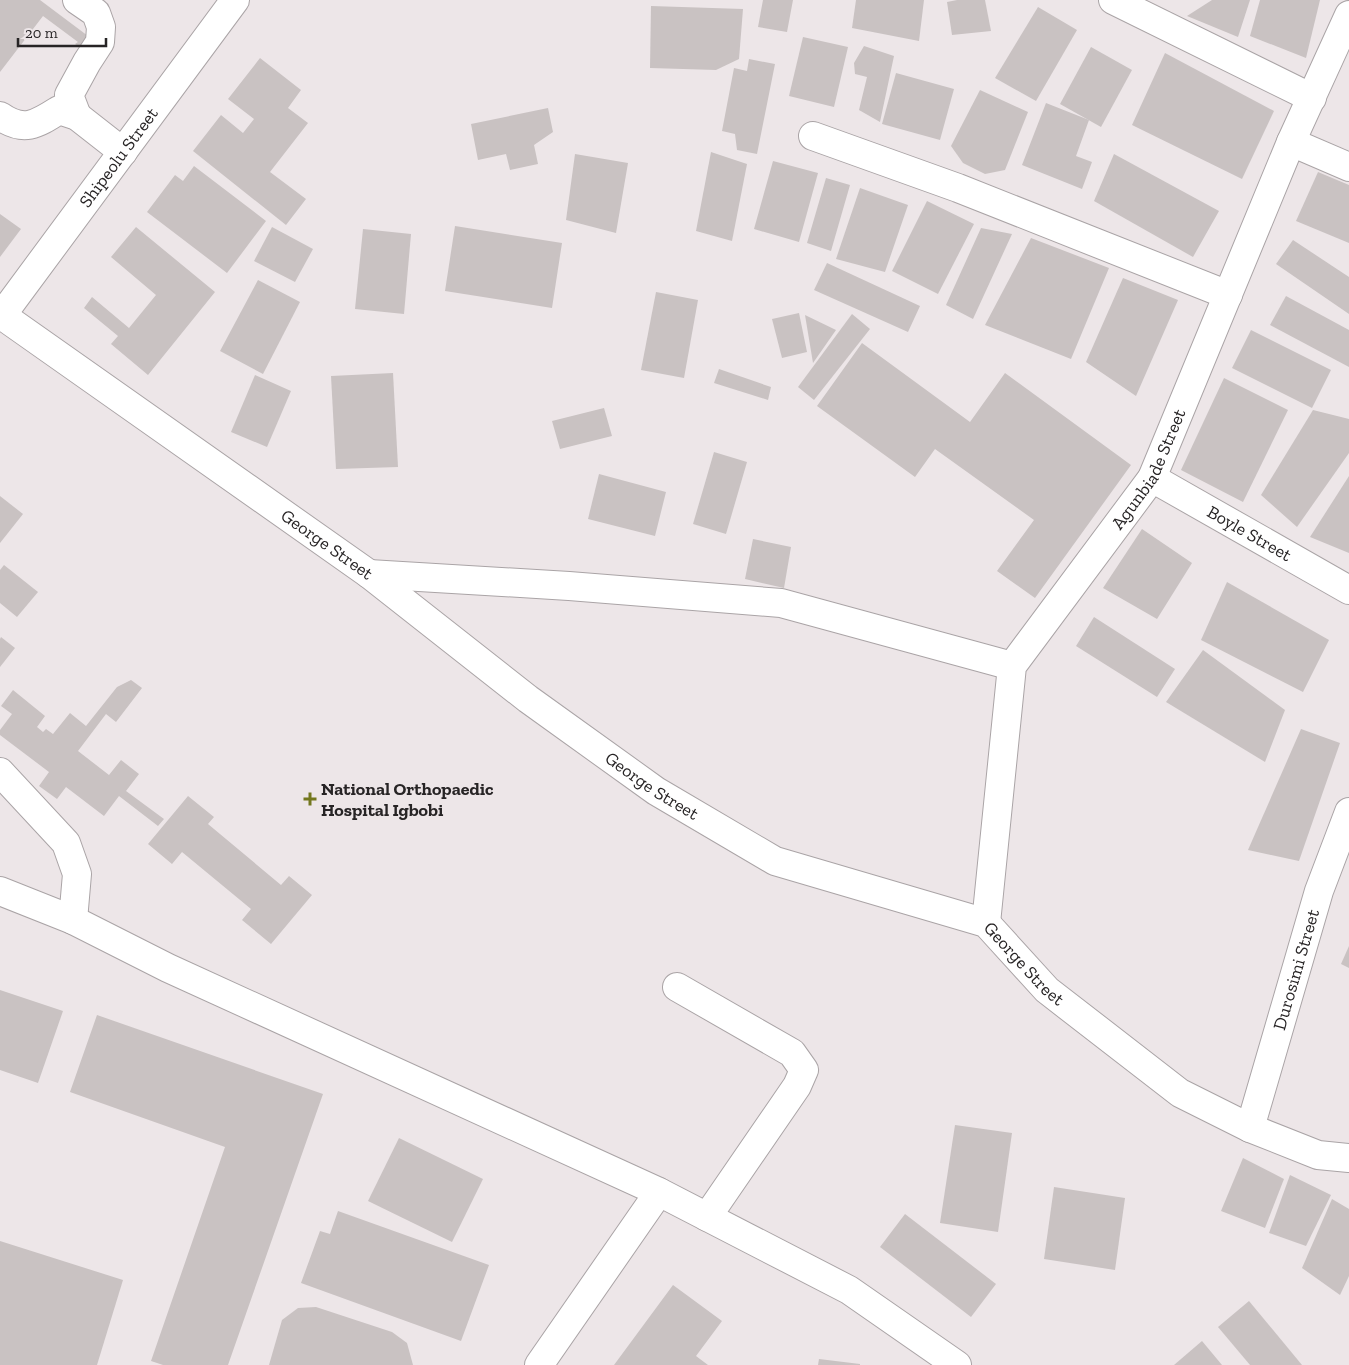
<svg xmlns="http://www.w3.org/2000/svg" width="1349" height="1365" viewBox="0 0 1349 1365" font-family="'Zilla Slab',serif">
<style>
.building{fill:#c9c2c2}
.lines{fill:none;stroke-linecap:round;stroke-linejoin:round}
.minor-casing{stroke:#aaa4a6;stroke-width:30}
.minor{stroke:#fff;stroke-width:28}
.poi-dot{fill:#73771e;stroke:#ede6e8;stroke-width:2}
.labels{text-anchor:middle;stroke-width:5;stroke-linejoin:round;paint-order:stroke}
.street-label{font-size:18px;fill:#272425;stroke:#ede6e8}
.poi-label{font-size:18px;font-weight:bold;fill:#272425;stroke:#ede6e8;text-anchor:start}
</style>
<rect width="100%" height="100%" fill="#ede6e8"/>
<g class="building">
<polygon points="0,0 40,0 92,39 83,50 75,44 78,42 43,16 0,72"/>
<polygon points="763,0 793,0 787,32 758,27"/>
<polygon points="856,0 924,0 919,41 852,28"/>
<polygon points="957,0 985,0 991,31 952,35 947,2"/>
<polygon points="1212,0 1250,0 1238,37 1187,16"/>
<polygon points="1260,0 1320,0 1306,58 1250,36"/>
<polygon points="651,6 743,9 739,59 716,70 650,68"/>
<polygon points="1038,7 1077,30 1036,101 995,78"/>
<polygon points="803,37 848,47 834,107 789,96"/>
<polygon points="864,46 894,56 880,122 859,110 867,77 855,74 854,63"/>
<polygon points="1091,47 1132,70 1101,127 1060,104"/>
<polygon points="1165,53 1274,111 1242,179 1132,125"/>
<polygon points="260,58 301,90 288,108 308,123 270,172 306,199 286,225 193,151 221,115 243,133 254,119 228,99"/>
<polygon points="749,59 775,64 757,154 737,150 735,134 722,131 734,68 747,71"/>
<polygon points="896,73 954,89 940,140 882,124"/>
<polygon points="980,90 1028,112 1005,170 985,174 963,163 951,146"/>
<polygon points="1046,103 1089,120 1076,156 1092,162 1082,189 1022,165"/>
<polygon points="548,108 553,132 534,145 538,164 510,170 506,154 478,160 471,124"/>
<polygon points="711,152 747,164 732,241 696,231"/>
<polygon points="575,154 628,163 616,233 566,220"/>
<polygon points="1114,154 1219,211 1193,257 1094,201"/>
<polygon points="773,161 818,173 799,242 754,229"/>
<polygon points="194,166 266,221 227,273 147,212 175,175 183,181"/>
<polygon points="1318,172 1349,185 1349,243 1296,221"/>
<polygon points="826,178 850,185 831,251 807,243"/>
<polygon points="860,188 908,205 885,272 836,259"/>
<polygon points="927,201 974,224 938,294 892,271"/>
<polygon points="0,214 21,229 0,257"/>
<polygon points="455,226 562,243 552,308 445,291"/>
<polygon points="136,227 215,292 148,375 111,344 118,336 84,308 92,297 129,328 156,295 111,257"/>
<polygon points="272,227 313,249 295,282 254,261"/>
<polygon points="981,228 1012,234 973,319 946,305"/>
<polygon points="363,229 411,234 404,314 355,309"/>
<polygon points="1031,238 1109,268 1071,359 985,325"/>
<polygon points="1293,240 1349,277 1349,314 1276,264"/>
<polygon points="827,263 920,306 908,332 814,290"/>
<polygon points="1123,278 1178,300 1136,396 1086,362"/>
<polygon points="258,280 300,302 263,374 220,351"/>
<polygon points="656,292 698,300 684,378 641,370"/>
<polygon points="1286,296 1349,330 1349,367 1270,325"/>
<polygon points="799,313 807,352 782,358 772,319"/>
<polygon points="852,314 870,329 814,400 798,387"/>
<polygon points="805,315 836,330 813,363"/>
<polygon points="1251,330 1331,370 1312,408 1232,368"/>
<polygon points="862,343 970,422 1005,373 1131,465 1035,598 997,571 1034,520 935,449 915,477 817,406"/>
<polygon points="719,369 771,387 768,400 714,383"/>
<polygon points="393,373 398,467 336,469 331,376"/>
<polygon points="255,375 291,391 267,447 231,432"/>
<polygon points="1224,378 1288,410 1243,502 1181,470"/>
<polygon points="604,408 612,436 560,449 552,421"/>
<polygon points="1313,410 1349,419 1349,453 1297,527 1261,495"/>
<polygon points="714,452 747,462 726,534 693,524"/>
<polygon points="599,474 666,492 655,536 588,519"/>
<polygon points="1349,476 1349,553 1310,537"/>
<polygon points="0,496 23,514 0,543"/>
<polygon points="1142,529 1192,563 1157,619 1103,588"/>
<polygon points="753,539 791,547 784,588 745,579"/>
<polygon points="4,565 38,592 17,617 0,603 0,570"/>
<polygon points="1227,582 1329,640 1303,692 1201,640"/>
<polygon points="1094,617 1175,669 1157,697 1076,646"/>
<polygon points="1,637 15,648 0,667 0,639"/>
<polygon points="1203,650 1285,710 1265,762 1166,702"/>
<polygon points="131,680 142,688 116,722 106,714 78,751 109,775 121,760 139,774 126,791 164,819 158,826 119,796 104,816 66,787 57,799 39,786 49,772 0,735 0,730 12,714 1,706 13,690 45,716 37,727 43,732 46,729 53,734 70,713 86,726 117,687"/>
<polygon points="1301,729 1340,743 1299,861 1248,850"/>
<polygon points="188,796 214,817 208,824 281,885 289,876 312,895 271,944 242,920 251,909 182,852 172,864 148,844"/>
<polygon points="1349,946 1349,968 1341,964"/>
<polygon points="0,990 63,1011 38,1083 0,1070"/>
<polygon points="97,1015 323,1094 228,1365 163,1365 151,1361 225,1147 70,1092"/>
<polygon points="955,1125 1012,1133 998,1232 940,1223"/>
<polygon points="399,1138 483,1179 452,1242 368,1201"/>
<polygon points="1243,1158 1284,1179 1265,1228 1221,1211"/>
<polygon points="1290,1175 1331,1195 1306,1246 1269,1233"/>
<polygon points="1054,1187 1125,1198 1115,1270 1044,1259"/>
<polygon points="1332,1199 1349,1209 1349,1276 1340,1295 1302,1268"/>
<polygon points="338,1211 489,1265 461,1341 301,1283 320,1231 330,1234"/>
<polygon points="905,1214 996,1284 971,1317 880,1247"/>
<polygon points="0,1241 123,1280 97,1365 0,1365"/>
<polygon points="673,1285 722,1321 696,1356 708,1365 614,1365"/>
<polygon points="1249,1301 1302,1365 1250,1365 1218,1327"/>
<polygon points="316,1307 392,1332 407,1343 413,1365 269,1365 282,1320 298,1308"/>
<polygon points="1202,1341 1222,1365 1174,1365"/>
<polygon points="819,1359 860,1364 860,1365 818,1365"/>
</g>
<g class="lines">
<g class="minor-casing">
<g id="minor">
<polyline points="77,0 96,13 101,27 100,42 87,62 69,95 77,116"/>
<polyline points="1113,0 1312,98"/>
<path d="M 0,116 C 24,133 37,124 59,110 L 77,116 L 123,152"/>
<polyline points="813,136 958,188 1228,295"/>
<polyline points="1291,142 1349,167"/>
<path id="s1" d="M 0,314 L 369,574 L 528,699 L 656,791 L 775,861 L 986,923 L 1047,990 L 1180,1093 L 1250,1128 L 1318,1155 L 1349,1158"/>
<path id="s2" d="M 2,315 L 235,0"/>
<path id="s3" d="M 1152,478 L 1349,590"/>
<polyline points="369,574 569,586 781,603 1012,666"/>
<polyline points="0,772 66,843 77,874 73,920"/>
<polyline points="0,891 73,920 168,968 659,1192 849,1290 957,1365"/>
<path id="s4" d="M 986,923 L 1012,666 L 1152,478 L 1291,142 L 1349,15"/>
<polyline points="677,987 792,1053 804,1070 797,1086 707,1217"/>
<path id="s5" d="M 1250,1128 L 1319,891 L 1349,812"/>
<polyline points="539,1365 659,1192"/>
</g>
</g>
<use href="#minor" class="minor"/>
</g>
<path class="poi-dot" d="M307.5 791.5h5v5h5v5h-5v5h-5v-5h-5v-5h5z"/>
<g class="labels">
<g class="street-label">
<text dy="6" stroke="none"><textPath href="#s2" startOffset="196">Shipeolu Street</textPath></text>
<text dy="6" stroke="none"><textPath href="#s4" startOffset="499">Agunbiade Street</textPath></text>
<text dy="6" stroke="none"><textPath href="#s3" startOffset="112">Boyle Street</textPath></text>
<text dy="6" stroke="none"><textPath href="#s1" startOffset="400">George Street</textPath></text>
<text dy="6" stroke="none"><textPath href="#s1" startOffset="805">George Street</textPath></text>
<text dy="6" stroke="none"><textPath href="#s1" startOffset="1225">George Street</textPath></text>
<text dy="6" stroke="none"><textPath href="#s5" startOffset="165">Durosimi Street</textPath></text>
</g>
<g class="poi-label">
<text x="321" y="795">National Orthopaedic<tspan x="321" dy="21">Hospital Igbobi</tspan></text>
</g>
</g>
<path d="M18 38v8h88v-8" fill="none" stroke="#272425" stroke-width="2.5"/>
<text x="25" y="38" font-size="15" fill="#272425" stroke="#ede6e8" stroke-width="4" paint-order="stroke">20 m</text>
</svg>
